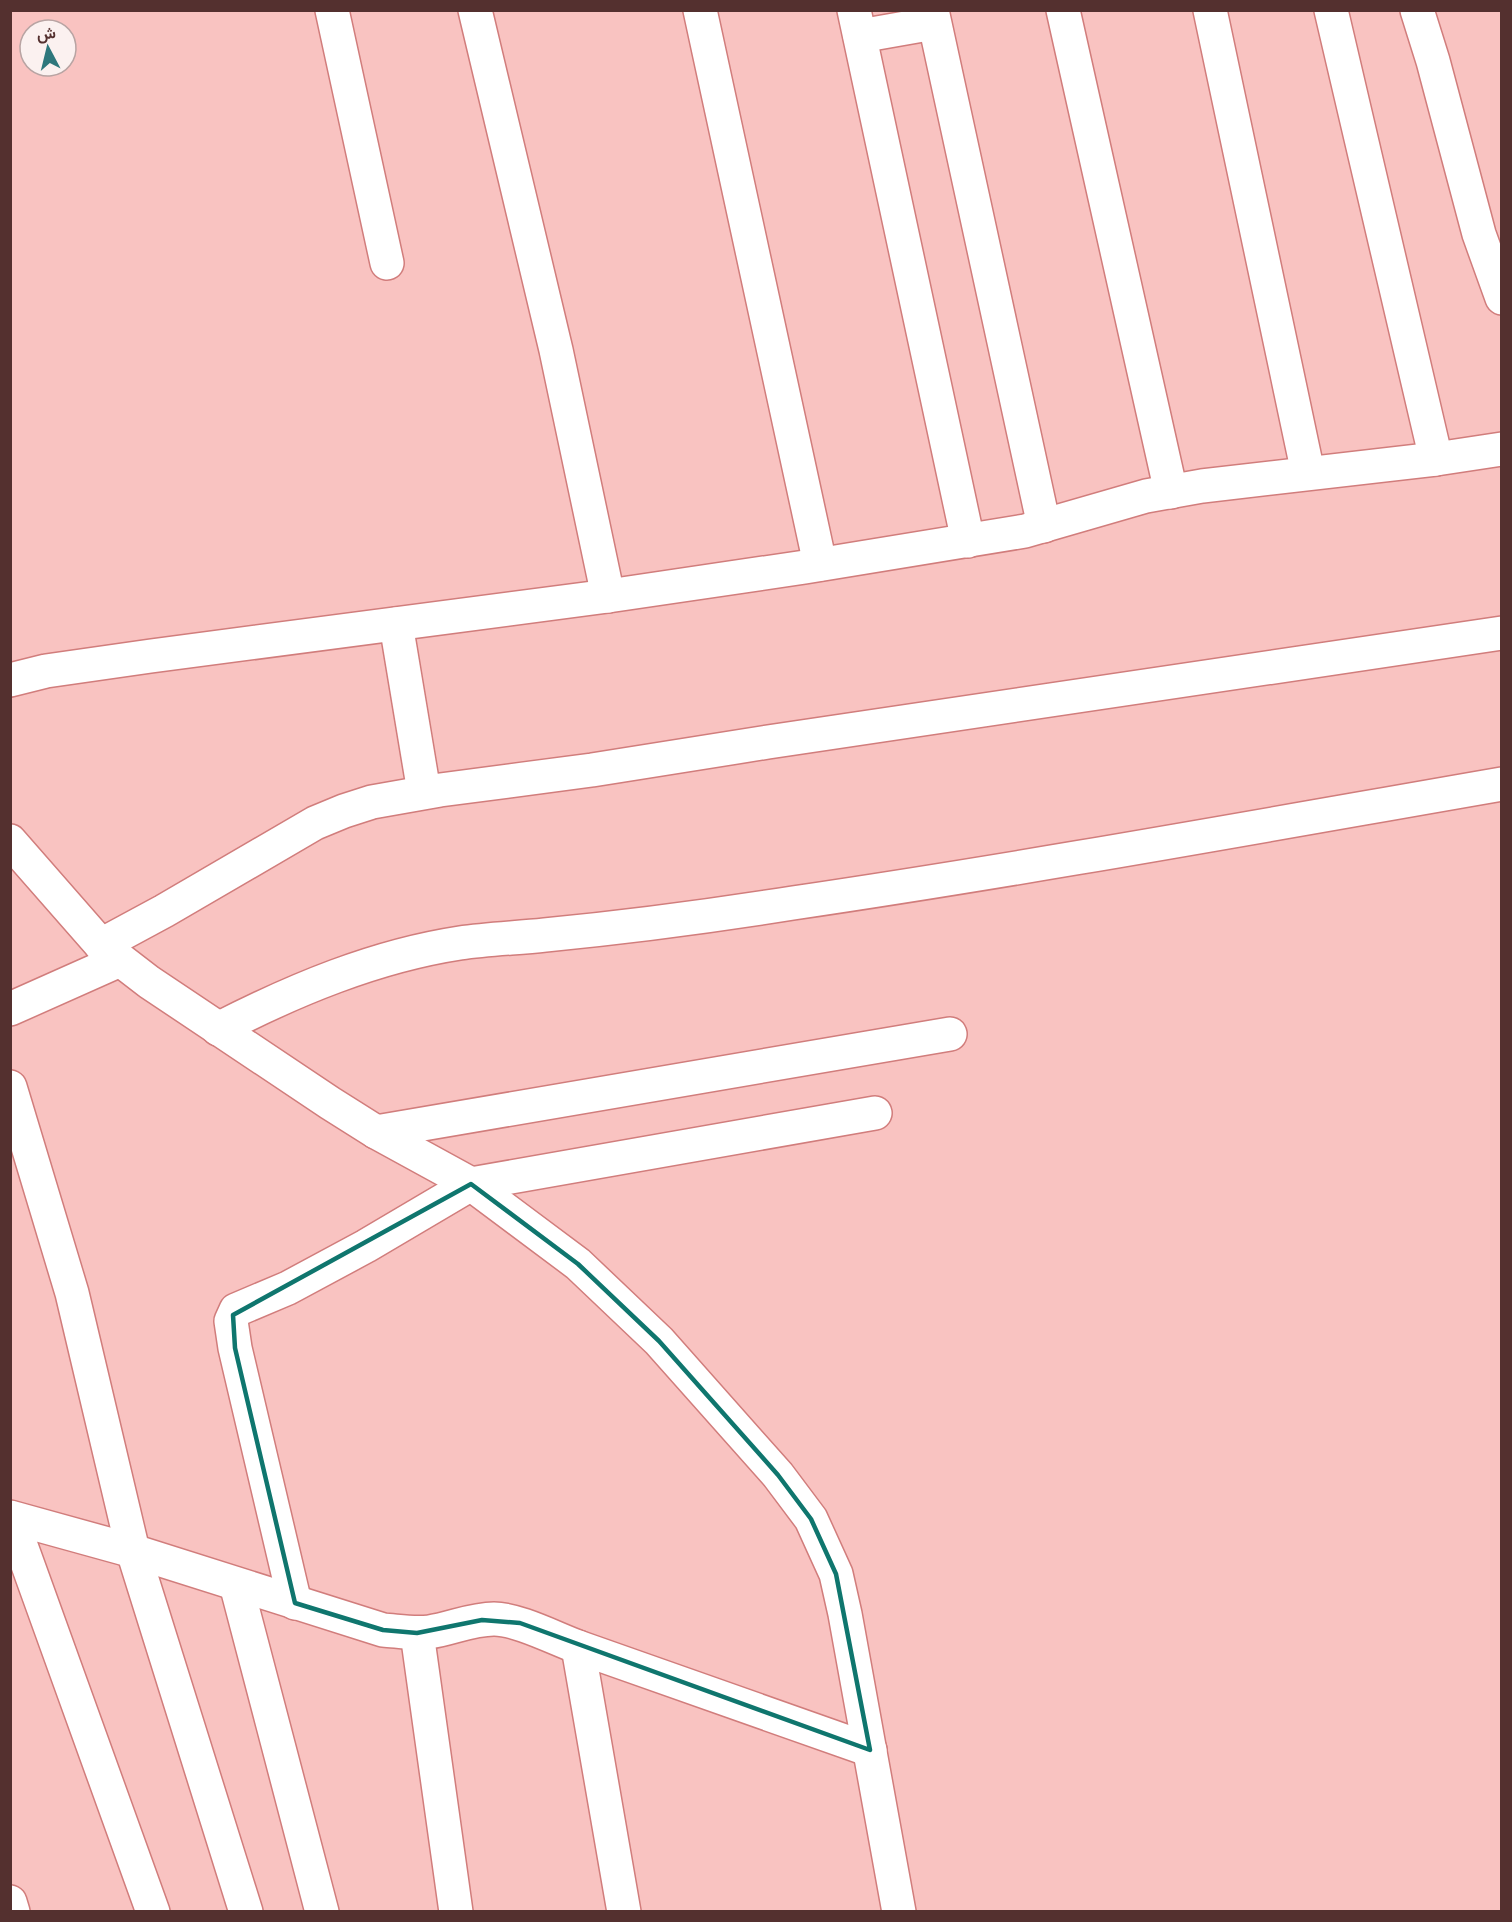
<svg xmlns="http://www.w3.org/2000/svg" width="1512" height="1922" viewBox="0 0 1512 1922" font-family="Lato,Vazirmatn,sans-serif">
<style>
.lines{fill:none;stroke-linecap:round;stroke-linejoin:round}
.minor-casing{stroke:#d17d7c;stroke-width:36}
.minor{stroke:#fff;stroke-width:33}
.marked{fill:none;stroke:#0f766e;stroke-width:4.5;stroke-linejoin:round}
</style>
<rect width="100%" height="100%" fill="#f9c3c1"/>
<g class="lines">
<g class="minor-casing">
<g id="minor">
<polyline points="332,10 387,263"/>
<polyline points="475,10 556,350 608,596"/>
<polyline points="700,10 820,564"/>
<polyline points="854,10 968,541"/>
<polyline points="932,10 1044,526"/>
<polyline points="1063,10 1171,492"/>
<polyline points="1210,10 1308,473"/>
<polyline points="1331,10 1436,459"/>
<polyline points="1417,10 1433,61 1479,234 1502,298"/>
<polyline points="860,36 934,23"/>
<polyline points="396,624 424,792"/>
<polyline points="10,680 46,671 151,656 608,596 805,567 1025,531 1146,496 1202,486 1436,459 1502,449"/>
<polyline points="10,841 101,945 149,982 330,1103 376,1132 471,1184 578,1264 659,1341 778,1475 811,1519 836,1574 845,1614 899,1912"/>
<polyline points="101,945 164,911 315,823 344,811 372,802 440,790 592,770 768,742 1502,633"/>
<polyline points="10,1009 120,960"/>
<path d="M 218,1029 C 294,990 375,956 460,943 C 488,939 517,938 545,935 C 628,927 711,916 793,903 C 1030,868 1266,825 1502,784"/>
<polyline points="10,1087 72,1293 133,1551 246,1912"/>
<polyline points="376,1132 950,1034"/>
<path d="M 10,1517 L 133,1551 L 383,1630 C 398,1631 414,1634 429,1632 C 451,1629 471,1619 494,1619 C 517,1619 554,1638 578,1647 L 870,1750"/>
<polyline points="11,1518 153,1912"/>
<polyline points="236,1584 322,1912"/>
<polyline points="295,1603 235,1348 231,1321 236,1310 288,1288 366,1246 471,1184 875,1113"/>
<polyline points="417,1633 456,1912"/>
<polyline points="578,1647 624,1912"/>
<polyline points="10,1902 13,1912"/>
</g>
</g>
<use href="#minor" class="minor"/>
</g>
<path class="marked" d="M 471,1184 L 578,1264 L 659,1341 L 778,1475 L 811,1519 L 836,1574 L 870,1750 L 520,1623 L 482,1620 L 417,1633 L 383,1630 L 295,1603 L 235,1348 L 233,1315 Z"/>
<rect width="1512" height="1922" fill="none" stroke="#54302f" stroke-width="24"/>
<g transform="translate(48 48) rotate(353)"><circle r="28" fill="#fbf1f0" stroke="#b8a4a3" stroke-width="1.5"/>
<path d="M0-4.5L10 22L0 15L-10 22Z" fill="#2e777c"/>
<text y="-9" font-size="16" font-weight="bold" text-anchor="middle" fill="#54302f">ش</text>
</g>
</svg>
